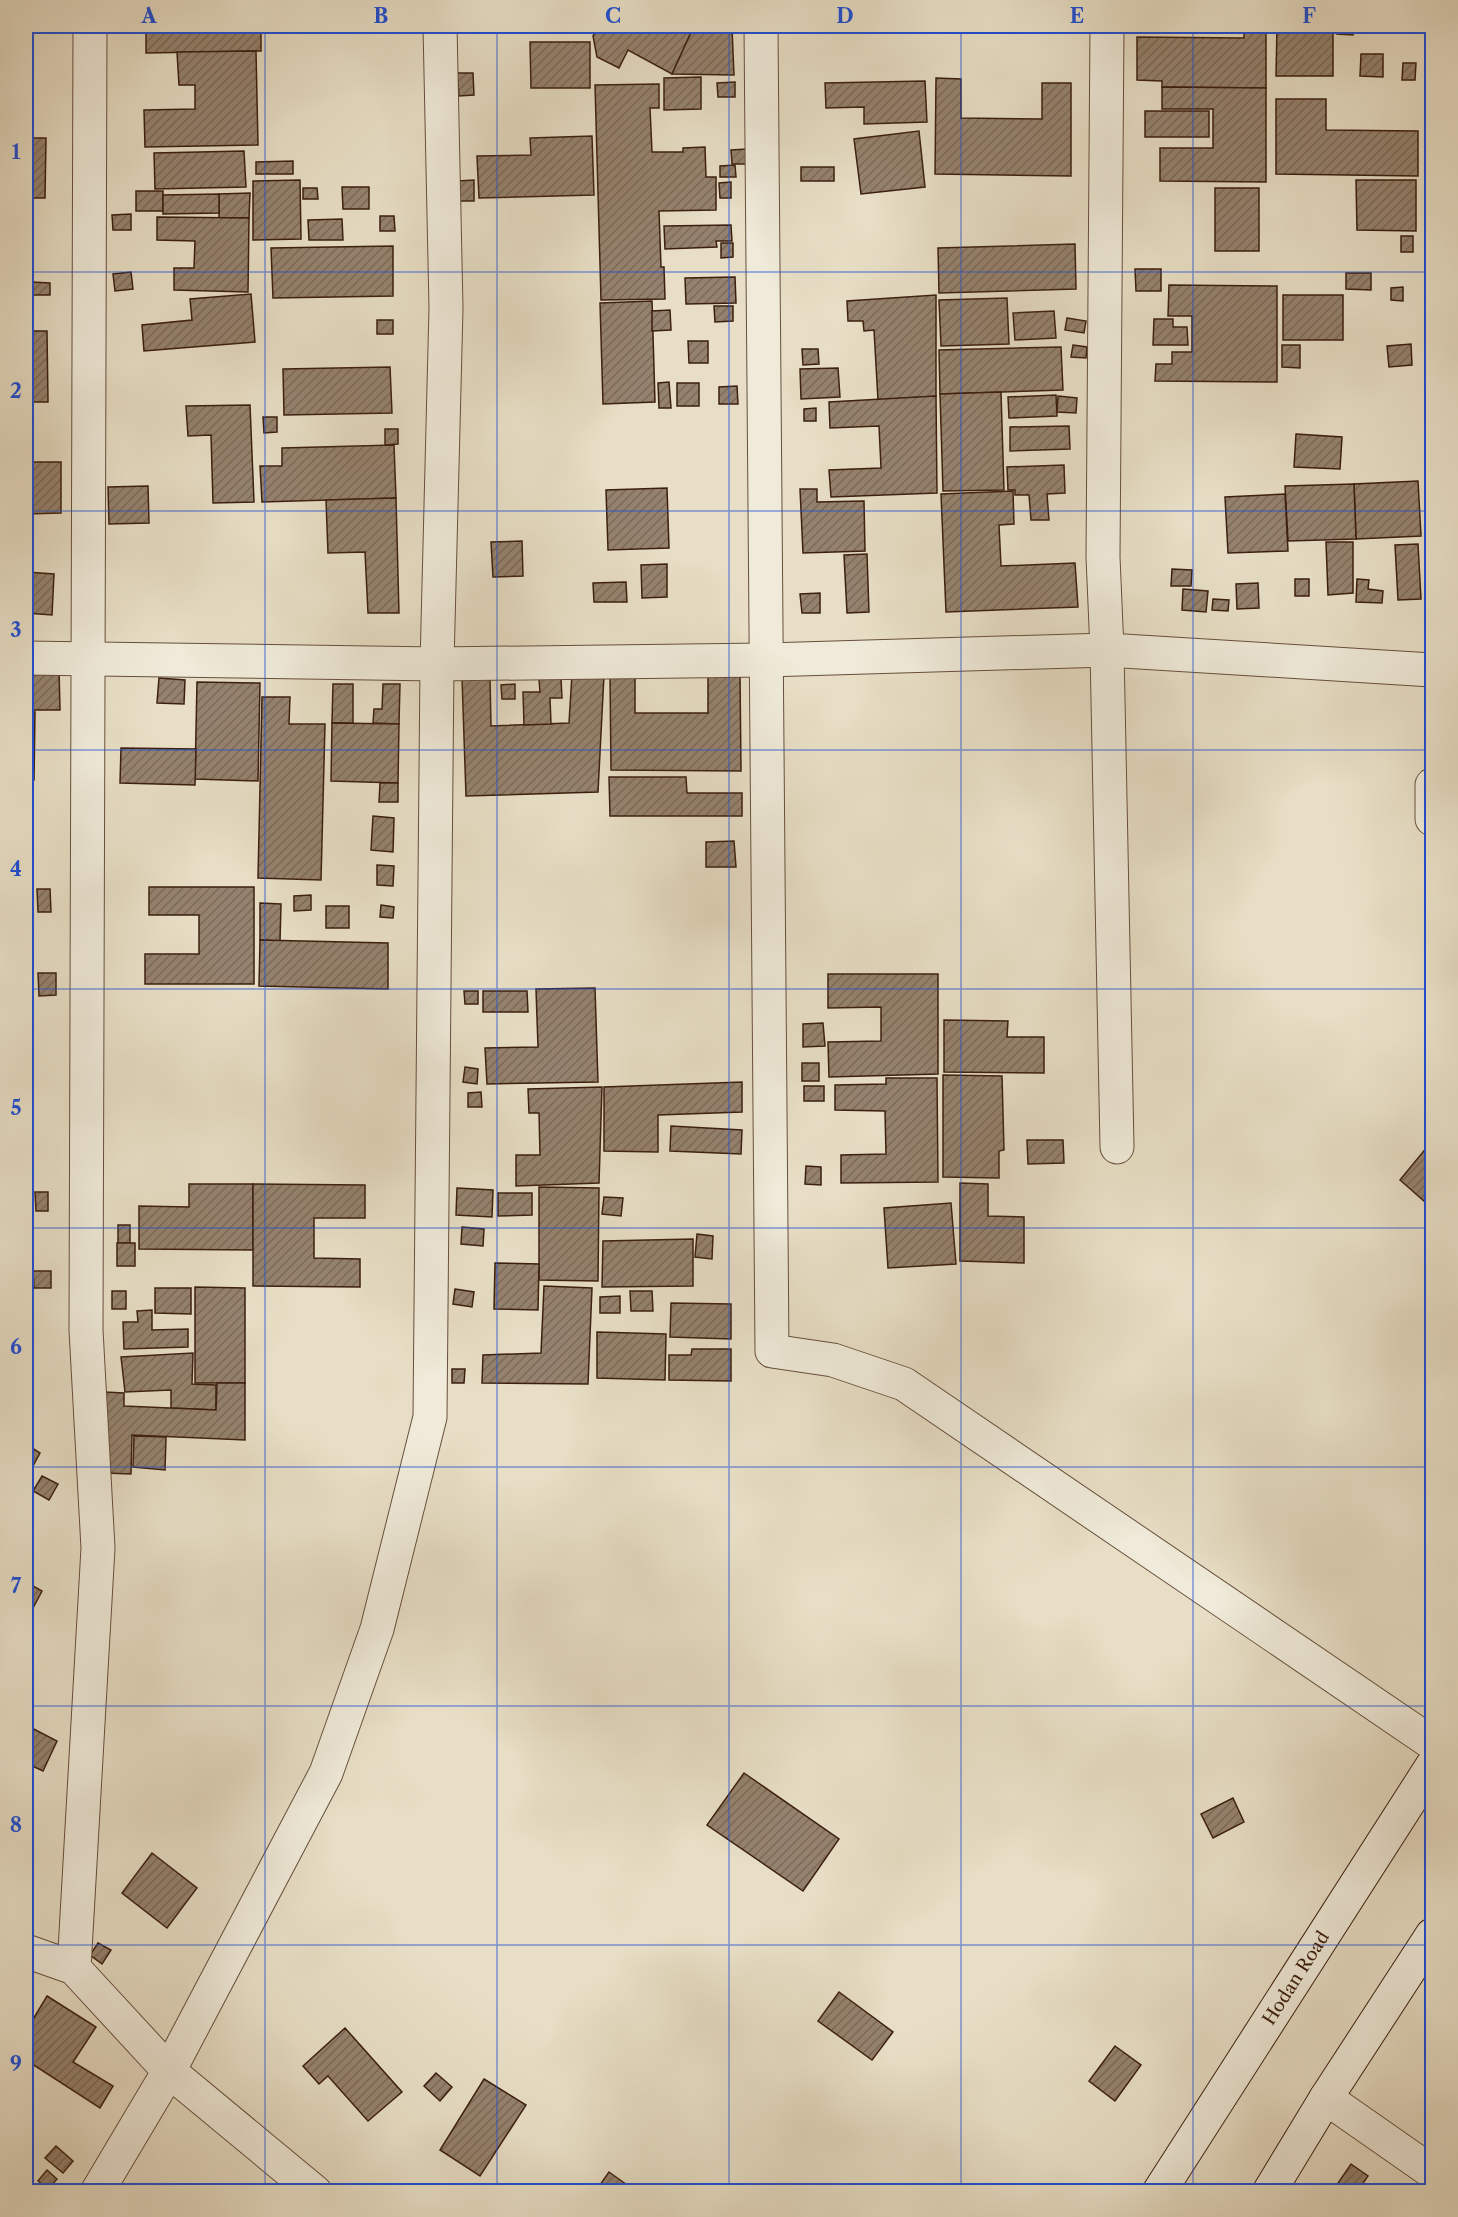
<svg xmlns="http://www.w3.org/2000/svg" width="1458" height="2217" viewBox="0 0 1458 2217" font-family="'Libre Caslon Text',serif">
<style>
.building{fill:url(#building-hatch);stroke:#3c1f0f;stroke-width:1.5}
.lines{fill:none;stroke-linecap:round;stroke-linejoin:round}
.minor-casing{stroke:#674f3c;stroke-width:35}
.secondary-casing{stroke:#3c1f0f;stroke-width:35}
.minor{stroke:#efead9;stroke-width:33}
.secondary{stroke:#efead9;stroke-width:33}
.grid{fill:none;stroke:#1d4ed8;stroke-width:1.5;stroke-opacity:0.55}
.labels{text-anchor:middle;stroke-width:4.5;stroke-linejoin:round;paint-order:stroke}
.street-label{font-size:18px;fill:#3c1f0f;stroke:#efead9}
.neatline{fill:none;stroke:#1d4ed8;stroke-width:2}
.grid-label{font-size:20px;text-anchor:middle;font-weight:bold;fill:#1d4ed8}
</style>
<defs>
<pattern id="building-hatch" width="6" height="6" patternUnits="userSpaceOnUse" patternTransform="scale(1.5)"><rect width="6" height="6" fill="#95826e"/><path d="M-1 1l2-2M0 6l6-6M5 7l2-2" fill="none" stroke="#7b6a59"/></pattern>
</defs>
<rect width="100%" height="100%" fill="#e7dec5"/>
<filter id="stains"><feTurbulence type="fractalNoise" baseFrequency=".00333" numOctaves="4"/><feColorMatrix values="0 0 0 0 .2 0 0 0 0 .09 0 0 0 0 .02 0 0 0 .5 -.17"/></filter>
<radialGradient id="worn" r=".72"><stop offset=".6" stop-color="#630" stop-opacity="0"/><stop offset="1" stop-color="#630" stop-opacity=".3"/></radialGradient>
<g class="building">
<polygon points="198,26 261,26 261,51 146,53 146,28 198,27"/>
<rect x="494" y="26" width="96" height="7"/>
<polygon points="599,26 694,26 672,74 628,50 619,68 597,57 593,36"/>
<polygon points="694,26 728,26 732,28 734,75 672,74"/>
<polygon points="1244,26 1266,26 1266,88 1162,87 1162,81 1137,80 1137,37 1244,38"/>
<polygon points="1277,26 1333,26 1333,76 1276,76"/>
<polygon points="1337,26 1353,26 1353,35 1337,34"/>
<polygon points="530,42 590,42 590,88 531,88"/>
<polygon points="256,51 258,145 145,147 144,110 195,109 195,85 179,85 177,52"/>
<polygon points="1361,54 1383,54 1383,77 1360,76"/>
<polygon points="1403,63 1416,63 1415,80 1402,80"/>
<polygon points="457,73 473,73 474,95 459,96"/>
<polygon points="701,77 701,109 664,110 664,78"/>
<polygon points="936,78 961,79 961,118 1042,119 1042,83 1071,83 1071,176 935,174"/>
<polygon points="925,81 927,122 864,124 864,107 826,108 825,83"/>
<polygon points="735,82 735,97 718,97 717,83"/>
<polygon points="659,84 659,108 650,108 652,152 683,152 683,148 705,147 706,177 716,177 716,210 659,211 661,267 664,267 665,299 601,300 595,85"/>
<polygon points="1162,87 1266,88 1266,182 1160,181 1160,148 1213,148 1213,109 1162,109"/>
<polygon points="1276,99 1326,99 1326,130 1418,131 1418,176 1276,174"/>
<rect x="1145" y="111" width="64" height="26"/>
<polygon points="919,131 925,187 861,194 854,139"/>
<polygon points="592,136 594,195 479,198 477,156 531,155 530,138"/>
<polygon points="26,138 46,138 45,198 28,198"/>
<polygon points="747,149 747,164 732,164 731,150"/>
<polygon points="244,151 246,187 155,189 154,153"/>
<polygon points="293,161 293,174 256,174 256,162"/>
<polygon points="735,165 736,177 720,177 720,166"/>
<rect x="801" y="167" width="33" height="14"/>
<polygon points="300,180 301,239 253,240 253,181"/>
<polygon points="474,180 474,201 459,201 458,181"/>
<polygon points="1356,180 1416,180 1416,231 1357,230"/>
<polygon points="731,182 731,198 720,198 719,183"/>
<polygon points="342,187 369,187 369,209 343,209"/>
<polygon points="303,188 317,188 318,199 303,199"/>
<rect x="1215" y="188" width="44" height="63"/>
<rect x="136" y="191" width="27" height="20"/>
<polygon points="250,193 249,218 219,218 219,194"/>
<polygon points="219,194 219,213 163,214 163,195"/>
<polygon points="131,214 131,230 113,230 112,215"/>
<polygon points="380,216 394,216 395,231 380,231"/>
<polygon points="157,217 249,218 248,292 174,290 174,268 194,268 195,241 157,240"/>
<polygon points="342,219 343,240 309,240 308,220"/>
<polygon points="731,225 732,241 716,241 717,247 665,249 664,226"/>
<rect x="1401" y="236" width="12" height="16"/>
<polygon points="721,243 733,243 733,257 721,258"/>
<polygon points="1075,244 1076,289 939,293 938,248"/>
<polygon points="393,246 393,296 273,298 271,248"/>
<polygon points="1135,269 1161,269 1161,291 1136,291"/>
<polygon points="131,272 133,289 115,291 113,274"/>
<polygon points="1346,273 1371,273 1371,290 1346,289"/>
<polygon points="735,277 736,303 686,304 685,278"/>
<polygon points="31,282 50,283 50,295 31,295"/>
<polygon points="1169,285 1277,286 1277,382 1155,381 1156,364 1172,364 1172,352 1192,352 1192,316 1168,316"/>
<polygon points="1403,287 1403,301 1391,300 1391,288"/>
<polygon points="251,294 255,342 144,351 142,325 192,320 190,299"/>
<polygon points="936,295 936,396 878,400 874,330 864,331 863,321 848,321 847,301"/>
<rect x="1283" y="295" width="60" height="45"/>
<polygon points="1007,298 1009,344 941,346 939,300"/>
<polygon points="652,301 655,402 603,404 600,303"/>
<polygon points="714,306 733,306 733,321 715,322"/>
<polygon points="670,310 671,330 652,331 652,311"/>
<polygon points="1054,311 1056,338 1015,340 1013,313"/>
<polygon points="1067,318 1086,321 1084,333 1065,330"/>
<polygon points="1154,319 1173,319 1173,327 1187,327 1188,345 1153,345"/>
<rect x="377" y="320" width="16" height="14"/>
<polygon points="26,331 47,331 48,402 26,402"/>
<polygon points="688,341 708,341 708,363 689,363"/>
<polygon points="1411,344 1412,365 1389,367 1387,346"/>
<polygon points="1073,345 1087,347 1086,358 1071,357"/>
<polygon points="1282,345 1300,345 1300,368 1282,367"/>
<polygon points="1061,347 1063,390 940,394 939,350"/>
<polygon points="802,349 818,349 819,364 803,365"/>
<polygon points="390,367 392,413 284,415 283,369"/>
<polygon points="838,368 840,397 801,399 800,369"/>
<polygon points="669,382 671,408 659,408 658,383"/>
<rect x="677" y="383" width="22" height="23"/>
<polygon points="737,386 738,404 719,404 719,387"/>
<polygon points="1001,392 1004,490 943,491 940,394"/>
<polygon points="1056,395 1057,416 1009,418 1008,397"/>
<polygon points="936,396 937,493 831,497 829,470 881,468 879,426 830,428 829,402"/>
<polygon points="1058,396 1077,398 1076,413 1057,412"/>
<polygon points="250,405 254,502 213,503 211,435 188,436 186,406"/>
<polygon points="816,408 816,421 804,421 804,409"/>
<polygon points="263,417 277,417 277,432 264,433"/>
<polygon points="1069,426 1070,449 1010,451 1010,427"/>
<polygon points="385,429 398,429 398,444 385,445"/>
<polygon points="1296,434 1342,437 1340,469 1294,467"/>
<polygon points="394,445 396,498 262,502 260,466 282,466 282,448"/>
<polygon points="26,462 61,462 61,513 26,514"/>
<polygon points="1064,465 1065,493 1047,494 1049,520 1031,520 1029,495 1015,495 1015,490 1008,490 1007,467"/>
<polygon points="1418,481 1421,536 1356,539 1354,484"/>
<polygon points="1354,484 1356,539 1288,541 1285,486"/>
<polygon points="148,486 149,523 109,524 108,487"/>
<polygon points="667,488 669,548 608,550 606,490"/>
<polygon points="800,489 817,489 817,502 864,501 865,551 803,553"/>
<polygon points="1013,491 1014,524 999,525 1001,566 1075,563 1078,607 946,612 941,494"/>
<polygon points="1285,494 1288,551 1228,553 1225,497"/>
<polygon points="396,498 399,613 368,613 365,552 328,553 326,500"/>
<polygon points="522,541 523,576 493,577 491,542"/>
<polygon points="1326,542 1353,542 1353,593 1328,595"/>
<polygon points="1418,544 1421,599 1398,600 1395,545"/>
<polygon points="867,554 869,612 847,613 844,555"/>
<polygon points="667,564 667,597 642,598 641,565"/>
<polygon points="1172,569 1192,570 1191,586 1171,586"/>
<polygon points="26,572 54,574 52,615 26,613"/>
<rect x="1295" y="579" width="14" height="17"/>
<polygon points="1357,579 1369,580 1368,589 1383,591 1382,603 1356,602"/>
<polygon points="626,582 627,602 594,602 593,583"/>
<polygon points="1258,583 1259,608 1237,609 1236,584"/>
<polygon points="1183,589 1208,591 1206,612 1182,610"/>
<polygon points="820,593 820,613 802,613 800,594"/>
<polygon points="1213,599 1229,600 1228,611 1212,610"/>
<polygon points="31,669 59,669 60,710 31,710"/>
<polygon points="708,673 740,674 741,771 611,770 610,675 635,675 635,713 708,713"/>
<polygon points="572,674 604,675 598,792 466,796 462,678 490,677 491,726 569,723"/>
<polygon points="159,678 185,680 184,704 157,703"/>
<polygon points="539,679 561,679 562,698 550,698 551,724 524,725 523,692 540,692"/>
<polygon points="197,682 260,683 258,781 195,779"/>
<rect x="26" y="683" width="5" height="18"/>
<polygon points="333,684 353,684 353,723 332,723"/>
<polygon points="383,684 400,684 399,724 373,723 374,709 382,709"/>
<polygon points="515,684 515,699 502,699 501,685"/>
<polygon points="262,697 290,697 289,724 325,724 321,880 258,878"/>
<polygon points="26,711 35,712 34,780 26,780"/>
<polygon points="332,723 399,724 398,783 331,781"/>
<polygon points="121,748 196,749 195,785 120,783"/>
<polygon points="609,777 686,777 687,793 742,793 742,816 610,816"/>
<polygon points="380,783 398,783 398,802 379,802"/>
<polygon points="373,816 394,818 393,852 371,850"/>
<polygon points="734,841 736,867 706,867 706,842"/>
<polygon points="377,865 394,866 393,886 377,885"/>
<polygon points="149,887 254,887 254,984 145,984 145,954 199,954 199,915 149,915"/>
<polygon points="37,889 50,889 51,912 38,912"/>
<polygon points="311,895 311,910 294,911 294,896"/>
<polygon points="260,903 281,904 280,941 260,940"/>
<polygon points="381,905 394,907 393,918 380,917"/>
<rect x="326" y="906" width="23" height="22"/>
<polygon points="260,940 388,943 388,989 259,986"/>
<polygon points="38,973 56,973 56,995 39,996"/>
<polygon points="828,974 938,974 938,1074 829,1077 828,1042 881,1041 881,1007 828,1008"/>
<polygon points="595,988 598,1082 487,1084 485,1048 538,1047 536,989"/>
<polygon points="464,991 478,991 478,1004 465,1004"/>
<polygon points="483,991 527,991 528,1012 483,1012"/>
<polygon points="944,1020 1008,1021 1007,1037 1044,1037 1044,1073 944,1072"/>
<polygon points="823,1023 825,1046 803,1047 803,1024"/>
<rect x="802" y="1063" width="17" height="18"/>
<polygon points="465,1067 478,1069 477,1084 463,1082"/>
<polygon points="943,1075 1002,1076 1004,1150 999,1151 999,1178 943,1177"/>
<polygon points="886,1078 937,1078 938,1182 841,1183 841,1155 886,1154 885,1111 835,1110 835,1085 886,1084"/>
<polygon points="742,1082 742,1112 658,1115 658,1152 604,1151 604,1087"/>
<rect x="804" y="1086" width="20" height="15"/>
<polygon points="602,1087 599,1183 516,1186 516,1155 540,1155 539,1113 529,1113 528,1089"/>
<polygon points="481,1092 482,1107 468,1107 468,1093"/>
<polygon points="671,1126 742,1130 741,1154 670,1151"/>
<polygon points="1027,1140 1063,1140 1064,1163 1028,1164"/>
<polygon points="1432,1141 1432,1208 1400,1180"/>
<polygon points="806,1166 821,1167 821,1185 805,1184"/>
<polygon points="960,1183 988,1184 988,1216 1024,1217 1024,1263 960,1261"/>
<polygon points="189,1184 253,1184 253,1250 139,1249 139,1206 189,1207"/>
<polygon points="253,1184 365,1185 365,1218 314,1218 314,1258 360,1259 360,1287 253,1286"/>
<polygon points="539,1187 599,1188 598,1281 539,1280"/>
<polygon points="457,1188 493,1190 492,1217 456,1215"/>
<rect x="26" y="1190" width="4" height="30"/>
<polygon points="35,1192 48,1192 48,1211 36,1211"/>
<polygon points="498,1193 532,1193 532,1215 498,1216"/>
<polygon points="604,1197 623,1198 621,1216 602,1214"/>
<polygon points="951,1203 956,1264 888,1268 884,1208"/>
<rect x="118" y="1225" width="12" height="18"/>
<polygon points="462,1227 484,1229 483,1246 461,1244"/>
<polygon points="697,1234 713,1236 712,1259 695,1257"/>
<polygon points="693,1239 693,1286 602,1287 603,1241"/>
<rect x="117" y="1243" width="18" height="23"/>
<polygon points="495,1263 539,1264 538,1310 494,1309"/>
<polygon points="33,1271 51,1271 51,1288 34,1288"/>
<polygon points="544,1286 592,1288 588,1384 482,1383 483,1355 541,1353"/>
<polygon points="195,1287 245,1288 245,1383 195,1383"/>
<polygon points="155,1288 191,1288 191,1314 155,1313"/>
<polygon points="455,1289 474,1292 472,1307 453,1304"/>
<rect x="112" y="1291" width="14" height="18"/>
<polygon points="630,1291 652,1291 653,1311 631,1311"/>
<polygon points="620,1296 620,1313 600,1313 600,1297"/>
<polygon points="671,1303 731,1304 731,1339 670,1337"/>
<polygon points="152,1310 152,1330 188,1329 188,1347 124,1349 123,1322 138,1322 137,1311"/>
<polygon points="597,1332 666,1334 665,1380 597,1378"/>
<polygon points="692,1349 731,1349 731,1381 669,1380 669,1355 691,1355"/>
<polygon points="193,1353 192,1384 216,1385 216,1410 171,1408 171,1390 125,1392 121,1357"/>
<polygon points="452,1369 465,1369 464,1383 452,1383"/>
<polygon points="217,1383 245,1383 245,1440 132,1435 131,1474 105,1473 105,1392 124,1393 124,1406 216,1410"/>
<polygon points="134,1436 166,1437 165,1470 133,1467"/>
<polygon points="26,1444 40,1453 26,1479"/>
<polygon points="42,1476 58,1484 49,1500 33,1491"/>
<polygon points="26,1582 42,1591 32,1610 26,1606"/>
<polygon points="26,1725 57,1741 43,1771 26,1763"/>
<polygon points="744,1773 839,1839 803,1891 707,1825"/>
<polygon points="1233,1798 1244,1822 1213,1838 1201,1814"/>
<polygon points="152,1853 197,1888 167,1928 122,1893"/>
<polygon points="98,1943 111,1950 102,1964 90,1955"/>
<polygon points="839,1992 893,2032 872,2060 818,2021"/>
<polygon points="47,1996 96,2027 73,2062 113,2086 100,2108 26,2060 26,2031"/>
<polygon points="345,2028 402,2092 368,2121 328,2076 319,2084 303,2066"/>
<polygon points="1115,2046 1141,2065 1115,2101 1089,2081"/>
<polygon points="436,2073 452,2087 440,2101 424,2086"/>
<polygon points="484,2079 526,2105 480,2176 440,2150"/>
<polygon points="56,2146 73,2161 63,2173 45,2158"/>
<polygon points="1351,2164 1368,2176 1357,2192 1332,2192"/>
<polygon points="47,2170 57,2179 48,2189 38,2181"/>
<polygon points="609,2172 637,2192 595,2192"/>
</g>
<g class="lines">
<g class="minor-casing">
<g id="minor">
<polyline points="761,26 772,1351 833,1360 904,1384 1432,1743"/>
<polyline points="1107,26 1103,557 1107,650 1117,1147"/>
<polyline points="26,658 437,664 766,660 1107,650 1432,670"/>
<polyline points="1432,785 1432,819"/>
<polyline points="26,1951 74,1968 169,2071 315,2192"/>
<polyline points="74,1968 98,1548 86,1330 90,26"/>
<polyline points="1326,2098 1432,2172"/>
<polyline points="97,2192 169,2071 326,1773 377,1629 430,1417 437,664 446,308 440,26"/>
</g>
</g>
<g class="secondary-casing">
<g id="secondary">
<path id="s1" d="M 1159,2192 L 1432,1766"/>
<polyline points="1269,2192 1326,2098 1432,1935"/>
</g>
</g>
<use href="#minor" class="minor"/>
<use href="#secondary" class="secondary"/>
</g>
<path class="grid" d="M 265,26 L 265,2192M 497,26 L 497,2192M 729,26 L 729,2192M 961,26 L 961,2192M 1193,26 L 1193,2192M 26,272 L 1432,272M 26,511 L 1432,511M 26,750 L 1432,750M 26,989 L 1432,989M 26,1228 L 1432,1228M 26,1467 L 1432,1467M 26,1706 L 1432,1706M 26,1945 L 1432,1945"/>
<g class="labels">
<g class="street-label">
<text dy="6" stroke="none"><textPath href="#s1" startOffset="254">Hodan Road</textPath></text>
</g>
</g>
<rect width="1458" height="2217" fill="none" stroke="#e7dec5" stroke-width="66"/>
<rect x="33" y="33" width="1392" height="2151" class="neatline"/>
<g class="grid-label">
<text x="149" y="23">A</text>
<text x="381" y="23">B</text>
<text x="613" y="23">C</text>
<text x="845" y="23">D</text>
<text x="1077" y="23">E</text>
<text x="1309" y="23">F</text>
<text x="16" y="159">1</text>
<text x="16" y="398">2</text>
<text x="16" y="637">3</text>
<text x="16" y="876">4</text>
<text x="16" y="1115">5</text>
<text x="16" y="1354">6</text>
<text x="16" y="1593">7</text>
<text x="16" y="1832">8</text>
<text x="16" y="2071">9</text>
</g>
<rect width="100%" height="100%" filter="url(#stains)"/>
<rect width="100%" height="100%" fill="url(#worn)"/>
</svg>
